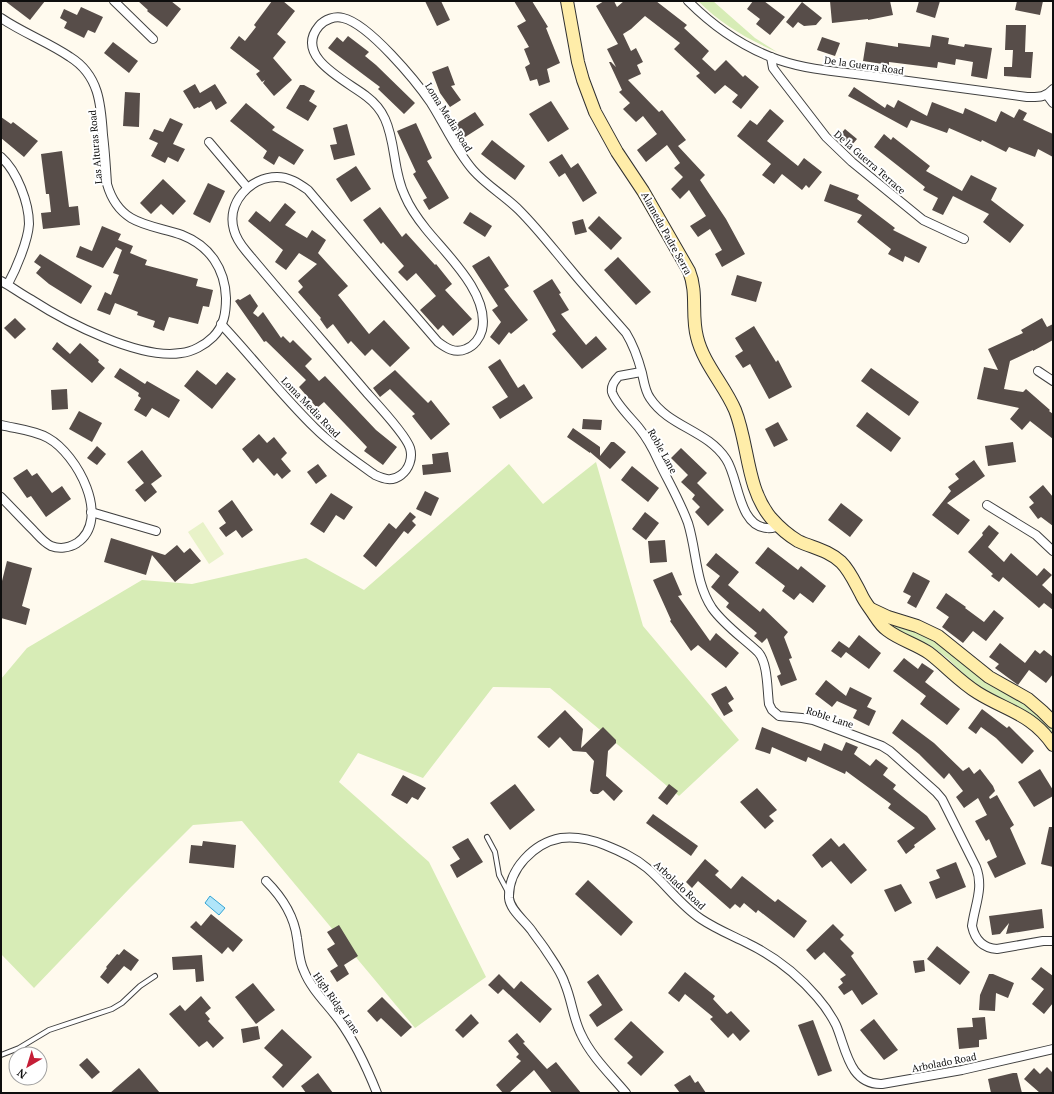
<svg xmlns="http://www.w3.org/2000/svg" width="1054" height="1094" viewBox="0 0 1054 1094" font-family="'PT Serif',serif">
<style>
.green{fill:#d7ecb6}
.pitch{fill:#e8f2c8}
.water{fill:#b0e5f9;stroke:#33a4d4}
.building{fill:#574d49}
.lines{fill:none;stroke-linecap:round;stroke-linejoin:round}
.lane-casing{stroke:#414141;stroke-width:6}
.street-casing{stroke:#414141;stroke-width:10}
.secondary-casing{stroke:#303030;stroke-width:14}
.lane{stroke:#fff;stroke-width:4}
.street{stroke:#fff;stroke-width:8}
.secondary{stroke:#ffeda9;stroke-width:12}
.labels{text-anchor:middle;stroke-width:4;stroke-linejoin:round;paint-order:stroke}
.street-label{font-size:10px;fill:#0e0e0e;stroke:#fff}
</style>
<rect width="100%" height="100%" fill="#fffaee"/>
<g class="green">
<path d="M 698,1 L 713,1 L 755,38 L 777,52 C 747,39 721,24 698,1 Z"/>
<polygon points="596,462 643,626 739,740 679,796 550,688 493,687 423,778 358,753 339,782 429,862 486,977 415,1028 242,821 193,825 130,888 34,988 1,954 1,679 27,648 142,580 192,584 306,558 364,590 509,464 543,504"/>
<polygon points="888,623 922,630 1021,697 1053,726 1053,738 970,680 947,658 931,646 928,644 924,645 893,630"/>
</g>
<polygon class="pitch" points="203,522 224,554 209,564 188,532"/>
<polygon class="water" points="210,896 225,908 219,915 205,903"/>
<g class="building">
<polygon points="5,1 45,1 30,20"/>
<polygon points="138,1 171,1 181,9 167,27 147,11 148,10"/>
<polygon points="272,1 283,1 295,11 277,34 286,42 273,58 292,80 274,96 263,83 265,80 262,82 256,74 260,71 230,48 239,36 245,41 256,27 254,25"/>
<polygon points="425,1 441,1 450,20 437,26"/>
<polygon points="514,1 532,1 548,27 546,28 560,63 547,69 550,82 539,86 537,79 530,81 525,67 530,64 524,49 529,47 517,26 526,21"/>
<polygon points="604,1 614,1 617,7 624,1 656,1 687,25 684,28 709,51 702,59 715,71 726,60 743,77 745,75 759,87 741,109 732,102 738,95 725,85 715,94 696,76 700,73 674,49 680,43 645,16 631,29 623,34 631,51 636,48 643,62 637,65 641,74 628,80 659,112 662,110 686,140 678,146 705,175 700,180 726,219 745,254 722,267 715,254 722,250 710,229 698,237 690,226 706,216 689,190 680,199 671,189 683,177 674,168 680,163 667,145 646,162 637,150 657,134 643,116 636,122 623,109 630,103 619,92 622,90 609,62 611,62 616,67 607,49 618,44 596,6"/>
<polygon points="753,1 764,1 785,17 770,35 756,24 760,19 747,9"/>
<polygon points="830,1 890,1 893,15 868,20 868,19 832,23"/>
<polygon points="919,1 940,1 935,18 916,12"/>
<polygon points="1017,1 1043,1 1040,15 1015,10"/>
<polygon points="802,2 822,18 816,25 804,26 798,22 793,28 786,22"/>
<polygon points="81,7 103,17 95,33 88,30 84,38 64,28 67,22 60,18 64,9 77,15"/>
<polygon points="1006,25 1026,25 1025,52 1033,52 1031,78 1004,76 1004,67 1012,67 1013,50 1005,50"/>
<polygon points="932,35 949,38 948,44 964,47 965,44 992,48 987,79 971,76 973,62 956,59 955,65 938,62 937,68 889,62 889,65 863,61 866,42 898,47 898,43 930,47"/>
<polygon points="348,36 369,52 365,56 376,65 415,103 404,114 378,89 380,87 328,48 337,37 343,42"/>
<polygon points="822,37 840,43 835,56 817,50"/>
<polygon points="113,42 138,61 129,73 104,53"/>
<polygon points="448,66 455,85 451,86 461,100 450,107 440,93 432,72"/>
<polygon points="195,84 200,93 215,84 227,103 216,110 211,101 199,108 198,107 194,109 183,91"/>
<polygon points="300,85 304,85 315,91 309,101 317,106 308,121 286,108"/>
<polygon points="854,87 885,108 887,104 894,108 898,100 927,116 932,102 963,114 965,108 996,122 1001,111 1014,118 1019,109 1027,113 1023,120 1053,134 1053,157 1038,149 1035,157 1009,147 1006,152 982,140 981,142 949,128 947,133 911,120 907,128 848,96"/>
<polygon points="125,92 140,93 139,127 123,126"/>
<polygon points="551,101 569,129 548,142 529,114"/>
<polygon points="246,103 275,127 272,130 304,150 294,165 279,156 274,165 263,158 267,151 230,121"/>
<polygon points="770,109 784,121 767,141 798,166 804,158 822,172 809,188 806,185 802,190 782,174 774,184 762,175 771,164 737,136 750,120 757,125"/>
<polygon points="475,112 484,125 462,139 454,125"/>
<polygon points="1,117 11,124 13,122 38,141 24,157 1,138"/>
<polygon points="170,118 183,124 173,144 185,149 178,162 168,157 165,163 151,156 158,143 149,139 154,129 163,132"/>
<polygon points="416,123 432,158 427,161 449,198 429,210 423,200 427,198 413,174 416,172 397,131"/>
<polygon points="347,124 355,155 334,160 330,145 337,144 333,128"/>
<polygon points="845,129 857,139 851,146 839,136"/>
<polygon points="884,134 891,140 893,137 930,166 926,171 962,191 971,175 997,188 991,200 1024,225 1010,243 983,222 989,214 953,196 943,215 932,210 938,198 923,190 925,187 874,147"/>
<polygon points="492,140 525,166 515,180 481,154"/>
<polygon points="62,151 69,207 78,206 80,225 43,229 41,213 51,212 49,194 46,194 41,154"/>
<polygon points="562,154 571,168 578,163 597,193 583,202 565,173 559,177 549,162"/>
<polygon points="356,166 371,189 351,202 336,179"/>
<polygon points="163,179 186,201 173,215 161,204 151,214 140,203"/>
<polygon points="208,183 225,191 210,223 193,214"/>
<polygon points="830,184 859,195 857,199 895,228 893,230 927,247 919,263 905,256 903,262 888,254 891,249 857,222 862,215 824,201"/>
<polygon points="285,203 296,212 285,225 307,238 312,230 326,240 318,253 348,286 338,295 369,334 384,320 410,348 390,367 372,349 365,356 351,341 348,344 333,324 327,329 320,319 321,318 298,292 303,287 298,281 317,264 299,253 286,270 275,262 283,250 248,221 256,211 270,222"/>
<polygon points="380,207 402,237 406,233 435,265 436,264 452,284 445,290 472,319 453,336 443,325 438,330 420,310 436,296 416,273 407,281 398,272 404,266 383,242 381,244 363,220"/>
<polygon points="470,212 492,226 485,237 463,223"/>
<polygon points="599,216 622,238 611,250 588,228"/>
<polygon points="583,219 587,232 575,235 572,222"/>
<polygon points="102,226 121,234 118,240 133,246 130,253 147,260 145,265 198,279 196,286 213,290 209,307 203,306 198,324 169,317 164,331 153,327 155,321 137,315 138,312 115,303 110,315 97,310 105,292 111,295 119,275 113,273 122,250 116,247 103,268 76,257 80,246 92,251"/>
<polygon points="40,254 92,286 81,304 49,284 36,273 41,267 34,262"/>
<polygon points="489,256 509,286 504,289 528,320 511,334 509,332 499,345 490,337 501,322 492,310 498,306 472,266"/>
<polygon points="618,257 651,292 636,305 604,270"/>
<polygon points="737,275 762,282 756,302 731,295"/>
<polygon points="552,279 561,293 559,294 569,310 561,314 586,345 596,336 607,349 582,369 552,334 556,331 533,291"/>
<polygon points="250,294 258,306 253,313 258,317 263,312 281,338 283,336 290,343 293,340 312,359 305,366 319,381 325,376 376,430 397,447 383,465 364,451 367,447 324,402 317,408 299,387 306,380 266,341 264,342 235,301 238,299 240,300"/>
<polygon points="15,318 26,329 15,339 4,328"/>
<polygon points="1042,318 1047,327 1053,324 1053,340 1033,351 1033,350 1010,361 1004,389 1023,392 1026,389 1050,410 1049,411 1053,414 1053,439 1030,421 1022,430 1010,419 1019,408 977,399 984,367 998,370 988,349 1023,333 1021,330"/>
<polygon points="754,326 776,362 778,360 792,387 769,399 750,364 743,368 735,356 743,351 735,338"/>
<polygon points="57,342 70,354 80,343 99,360 98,362 105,368 92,383 52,349"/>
<polygon points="500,359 518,388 524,384 533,398 500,419 492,407 508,397 488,367"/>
<polygon points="120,368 145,384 147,381 180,400 169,418 152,408 146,417 134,410 141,398 138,396 139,393 114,377"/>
<polygon points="871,368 919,402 909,416 861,381"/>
<polygon points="197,370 216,385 227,372 236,379 212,409 184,386"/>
<polygon points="395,370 428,403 431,400 450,424 431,440 412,416 415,414 390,389 380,397 373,388"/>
<polygon points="67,389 68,409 52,410 51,390"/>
<polygon points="79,411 102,423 92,442 69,429"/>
<polygon points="867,412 901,438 891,452 856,426"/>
<polygon points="583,419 602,420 601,430 582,429"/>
<polygon points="778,422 788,440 774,447 765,429"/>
<polygon points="573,428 600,447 600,456 611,442 614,442 626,452 610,469 590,452 590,453 567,437"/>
<polygon points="259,434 267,443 274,437 287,453 281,459 291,471 282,479 277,473 274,476 258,458 253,463 242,449"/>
<polygon points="1013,442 1016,462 988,466 985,446"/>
<polygon points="97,446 106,454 97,465 87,458"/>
<polygon points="681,448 707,473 697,483 724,510 708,526 695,512 700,507 692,499 695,495 681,482 688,475 671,458"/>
<polygon points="142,450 162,476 151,484 157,492 145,502 135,490 144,483 127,462"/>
<polygon points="448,452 451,472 423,475 422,465 433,464 432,454"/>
<polygon points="974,460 985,476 947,503 970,520 958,535 932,515 951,491 948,487 959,479 955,474"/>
<polygon points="318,464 327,476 316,484 307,472"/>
<polygon points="632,466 659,488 648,502 621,480"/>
<polygon points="27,469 32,476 37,473 52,493 62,486 71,499 46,517 31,496 27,498 13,478"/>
<polygon points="1043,485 1053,497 1053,526 1041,517 1038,519 1029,507 1034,503 1029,497"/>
<polygon points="425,491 439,498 431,516 416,509"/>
<polygon points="331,493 353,507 344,520 336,515 324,533 310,524"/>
<polygon points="232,500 253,530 242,538 236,530 226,537 219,528 226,523 218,511"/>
<polygon points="841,503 863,520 850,537 828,520"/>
<polygon points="410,512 416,517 412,521 416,525 408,534 404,531 376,567 363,556 389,523 396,529"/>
<polygon points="645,512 659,523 646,540 632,529"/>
<polygon points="989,525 999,533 988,547 1004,562 1011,553 1037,576 1044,568 1052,575 1042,585 1053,595 1053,610 1044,603 1039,608 1003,577 999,582 991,576 993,574 968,552 983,535 982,533"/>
<polygon points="111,538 165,555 177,545 184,553 190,548 201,561 175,582 152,555 146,575 104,562"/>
<polygon points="665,540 667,562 650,563 648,541"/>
<polygon points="768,547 798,570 801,566 826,586 813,603 800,593 794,600 782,591 785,586 755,563"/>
<polygon points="716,553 739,572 728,585 760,612 763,608 788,632 784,637 792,658 789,659 797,680 781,686 777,676 781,674 767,638 762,643 754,636 757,633 726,607 729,603 711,587 720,576 706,565"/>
<polygon points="7,561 32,568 22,606 30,609 26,625 1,618 1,585"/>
<polygon points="672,572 682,595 678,596 710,641 716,633 739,653 726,668 698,645 691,651 670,621 671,620 653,580"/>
<polygon points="913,572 930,581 916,608 907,603 911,596 903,592"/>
<polygon points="946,593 966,607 965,608 984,622 994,610 1004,618 986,641 973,631 963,643 942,627 949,617 936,608"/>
<polygon points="859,635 881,653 869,669 846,652 841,658 831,651 839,641 849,648"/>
<polygon points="1000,643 1025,663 1035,650 1040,654 1044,650 1053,657 1053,674 1046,683 1029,670 1018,685 995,668 999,664 989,657"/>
<polygon points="904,658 918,669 922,663 934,671 925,682 960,709 947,725 920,704 926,696 893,671"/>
<polygon points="826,680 846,696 850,687 872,698 867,707 876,711 869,726 853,718 857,710 837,701 832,707 815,694"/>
<polygon points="726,686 734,699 728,703 733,711 724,716 711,694"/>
<polygon points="982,709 1007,728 1009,726 1034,751 1022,764 996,738 981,727 976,734 968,728"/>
<polygon points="565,710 583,729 581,748 603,727 616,740 616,743 608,751 606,776 623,791 614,801 603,790 598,794 593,794 590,791 594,761 586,752 573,751 560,737 549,748 537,737"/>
<polygon points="902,719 934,743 963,771 969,767 974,774 980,769 993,786 995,791 989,797 990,799 997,795 1014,825 1010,828 1026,864 995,878 987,862 997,857 989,839 986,841 975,821 987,815 978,798 964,808 956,797 963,791 949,773 944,779 919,754 892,733"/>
<polygon points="762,727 821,751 824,743 842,751 846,742 858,747 854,754 870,766 876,759 888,768 883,775 896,785 893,789 927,816 936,829 914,845 915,847 906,854 897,841 915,828 888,808 891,804 846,771 845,774 808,757 806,762 772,747 770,754 755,749"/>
<polygon points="1040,769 1053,790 1053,796 1034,807 1018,782"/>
<polygon points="403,775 426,788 418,800 412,797 407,804 391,795"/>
<polygon points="515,784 535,810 510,830 490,803"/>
<polygon points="669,784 678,791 667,805 658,798"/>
<polygon points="757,788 777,810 769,816 774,821 765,829 740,802"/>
<polygon points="653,814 698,846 691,856 646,823"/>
<polygon points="1049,827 1053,827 1053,867 1041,864"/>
<polygon points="468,838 483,862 457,878 450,865 460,859 452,847"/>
<polygon points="831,838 839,847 844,843 867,870 851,884 831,861 822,868 812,855"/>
<polygon points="203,841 236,845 234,868 189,863 191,845 202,846"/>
<polygon points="705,859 719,871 715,875 731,889 742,876 775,902 778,899 807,921 794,938 758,910 756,913 744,903 740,908 735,904 730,909 698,881 692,888 686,882"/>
<polygon points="956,862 966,887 936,899 929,882 940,878 936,870"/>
<polygon points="588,880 633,922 621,936 575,894"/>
<polygon points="901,884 912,903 895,912 884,890"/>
<polygon points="1042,909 1044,928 1006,934 1009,923 1000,934 992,935 989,916"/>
<polygon points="211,914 243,940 233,952 228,947 222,954 190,927 196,921 201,926"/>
<polygon points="833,924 844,935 840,939 854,953 851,956 878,994 862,1005 852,990 844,995 838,987 843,983 840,979 846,975 824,952 815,960 806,950"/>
<polygon points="339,925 358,956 344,965 349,974 337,982 330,971 338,966 327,949 335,944 327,932"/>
<polygon points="937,946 970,972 960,985 927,959"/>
<polygon points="124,949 139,960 131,971 124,966 108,984 100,977 107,968 106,967 117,954 119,955"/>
<polygon points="202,955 204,981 196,982 195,969 173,970 172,957"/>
<polygon points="924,960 925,971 915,973 913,961"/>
<polygon points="1041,967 1053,976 1053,1003 1044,1014 1032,1004 1044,989 1031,979"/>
<polygon points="685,972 715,996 713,999 727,1014 731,1011 750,1031 740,1041 733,1033 728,1038 710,1019 713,1017 685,994 679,1002 668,993"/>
<polygon points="499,974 514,989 521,981 552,1009 540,1023 503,989 498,994 488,985"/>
<polygon points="598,974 623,1010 597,1027 589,1015 602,1005 587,982"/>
<polygon points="989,974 993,974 1014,983 1008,998 996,993 995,1011 979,1010 980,995"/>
<polygon points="253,983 275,1010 256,1024 235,997"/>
<polygon points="201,996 211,1008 205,1013 210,1019 208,1021 224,1038 213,1048 207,1041 199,1047 169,1014 180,1005 185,1011"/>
<polygon points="382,997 412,1027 401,1037 381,1018 377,1022 367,1011"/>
<polygon points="471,1014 479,1023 463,1038 455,1030"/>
<polygon points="985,1017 987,1039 979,1040 979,1047 959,1049 957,1028 973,1027 972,1018"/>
<polygon points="874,1019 898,1050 884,1060 860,1030"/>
<polygon points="813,1020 832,1071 818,1076 798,1025"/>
<polygon points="631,1021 664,1052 641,1076 627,1063 633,1057 614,1039"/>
<polygon points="258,1026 260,1039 243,1043 241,1029"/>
<polygon points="282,1029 312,1057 283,1088 272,1077 283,1065 264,1048"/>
<polygon points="517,1033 525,1042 523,1043 547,1069 556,1062 581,1093 552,1093 534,1070 509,1093 503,1093 496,1085 521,1061 516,1057 519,1054 508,1041"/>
<polygon points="87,1058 100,1072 92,1079 79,1065"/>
<polygon points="1047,1067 1053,1073 1053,1093 1040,1093 1024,1079 1034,1068 1040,1074"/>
<polygon points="139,1068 160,1093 110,1093"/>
<polygon points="318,1073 333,1093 306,1093 301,1086"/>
<polygon points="1013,1073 1017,1073 1022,1093 991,1093 988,1079"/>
<polygon points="690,1075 695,1083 698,1081 706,1093 680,1093 674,1085"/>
</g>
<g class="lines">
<g class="lane-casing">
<g id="lane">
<polyline points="487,837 495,852 499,875 508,892"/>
<polyline points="1,1055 19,1048 49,1030 112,1009 122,1003 140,986 155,976"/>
</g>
</g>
<g class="street-casing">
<g id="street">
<polyline points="114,1 153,39"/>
<path d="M 688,1 C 714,27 744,48 779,60 C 808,70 841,72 871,76 C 923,83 975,90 1027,97 C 1038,97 1045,98 1053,89"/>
<path d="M 1,18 C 23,33 48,42 70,57 C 99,75 101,104 103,135 C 105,151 106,168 107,184 C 111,198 118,210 131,218 C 146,227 166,229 182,235 C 210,246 225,269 226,298 C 226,313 224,326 213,337 C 205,345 192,352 181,353 C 140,360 66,322 32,300 C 21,294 12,287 1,281"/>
<polyline points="771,57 773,68 779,76 826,137 852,162 923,220 964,239"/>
<polyline points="1047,95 1053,103"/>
<polyline points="209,142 247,187"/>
<path d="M 1,157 C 17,171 29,203 29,224 C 28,241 16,269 8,284"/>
<path d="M 221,324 C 253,358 282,396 315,428 C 333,446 354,460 375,475 C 384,479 392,482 401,475 C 409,469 413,458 410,448 C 406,435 378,405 367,393 C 327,346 286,299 246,251 C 241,245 236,238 234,230 C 226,203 250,177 277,177 C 289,177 298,183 308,190 L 381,276 L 438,342 C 446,348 455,354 466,349 C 474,346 480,338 482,330 C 490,294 446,254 426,229 C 418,219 410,208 405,196 C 393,172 396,143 385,119 C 381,110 374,102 366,96 C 347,81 293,57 319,26 C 325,19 335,16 343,18 C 369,24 416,81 431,103 C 445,125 455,149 473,170 C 486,185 505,196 519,210 C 538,229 554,250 571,270 C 589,292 608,312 626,333 C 634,346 638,358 642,373 C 644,382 645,391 650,398 C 669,427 707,430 726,459 C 739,478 738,526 767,528 C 771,529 775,527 779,526"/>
<polyline points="1038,371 1053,381"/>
<path d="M 641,372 L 619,376 C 615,380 611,386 612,392 C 615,403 632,419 639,428 C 647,438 653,449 658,460 C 668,481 680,501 688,523 C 697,552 695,582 712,608 C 724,625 743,638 758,652 C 768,663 767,689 769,704 L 772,710 L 779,716 L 802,718 L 813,720 L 882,746 L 890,751 L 936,792 L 942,799 L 976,867 C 984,888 975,904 972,926 C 975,940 983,948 997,949 L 1043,941 L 1053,941"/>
<path d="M 1,425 C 17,429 34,430 48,438 C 77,454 112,519 77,543 C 69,548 59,549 51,546 C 43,542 38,535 33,530 C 22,519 12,508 1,497"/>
<polyline points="987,505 1036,535 1053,551"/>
<polyline points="91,512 156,531"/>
<path d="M 266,881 C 282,897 294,915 297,938 C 299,950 299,961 304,971 C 311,989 328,1005 339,1020 C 355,1042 367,1068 377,1093"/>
<path d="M 626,1093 C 610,1074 591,1056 581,1034 C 573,1018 572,1001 565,984 C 561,971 552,960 545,949 C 541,943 536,937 532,931 C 525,921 510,910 509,898 C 508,869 534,843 561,838 C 577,836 590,839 605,845 C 620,851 634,857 647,868 C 666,884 680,905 701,919 C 716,929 731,935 747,943 C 774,956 798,975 817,997 C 824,1005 831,1015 836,1025 C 846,1048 849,1085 882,1084 L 962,1070 L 1053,1049"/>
</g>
</g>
<g class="secondary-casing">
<g id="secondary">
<path d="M 567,1 L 578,62 L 583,80 L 595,112 L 617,152 L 643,191 L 689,271 C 698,293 691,315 697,337 C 703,363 725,386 735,410 C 749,445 746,488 771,518 C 779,527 788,535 798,541 C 813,548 828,550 841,562 C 850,571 855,583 861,594 C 864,601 869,607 873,613 C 877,619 881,626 887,630 C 900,640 916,644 929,653 C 946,666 960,682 978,693 C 1007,711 1032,714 1053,745"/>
<polyline points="871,609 888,617 917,626 938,636 989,677 1028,699 1042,711 1053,722"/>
</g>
</g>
<use href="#lane" class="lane"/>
<use href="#street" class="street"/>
<use href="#secondary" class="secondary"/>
</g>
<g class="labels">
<g class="street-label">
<text transform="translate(864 65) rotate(8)" y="4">De la Guerra Road</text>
<text transform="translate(449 117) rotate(58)" y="4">Loma Media Road</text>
<text transform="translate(95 147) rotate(-95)" y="4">Las Alturas Road</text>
<text transform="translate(870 162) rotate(41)" y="4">De la Guerra Terrace</text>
<text transform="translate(667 233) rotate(61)" y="4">Alameda Padre Serra</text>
<text transform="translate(311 407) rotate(46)" y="4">Loma Media Road</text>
<text transform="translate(663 451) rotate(61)" y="4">Roble Lane</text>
<text transform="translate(830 717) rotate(18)" y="4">Roble Lane</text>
<text transform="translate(680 885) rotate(43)" y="4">Arbolado Road</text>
<text transform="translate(337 1003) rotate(55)" y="4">High Ridge Lane</text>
<text transform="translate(944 1062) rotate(-11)" y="4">Arbolado Road</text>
</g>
</g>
<rect width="1054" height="1094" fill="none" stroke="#0e0e0e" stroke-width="4"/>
<g transform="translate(28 1066) rotate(218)"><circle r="19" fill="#ffffff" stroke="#9f9f9f"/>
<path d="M0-3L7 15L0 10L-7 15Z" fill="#c51e37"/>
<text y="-6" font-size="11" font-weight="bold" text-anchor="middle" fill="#0e0e0e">N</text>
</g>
</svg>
